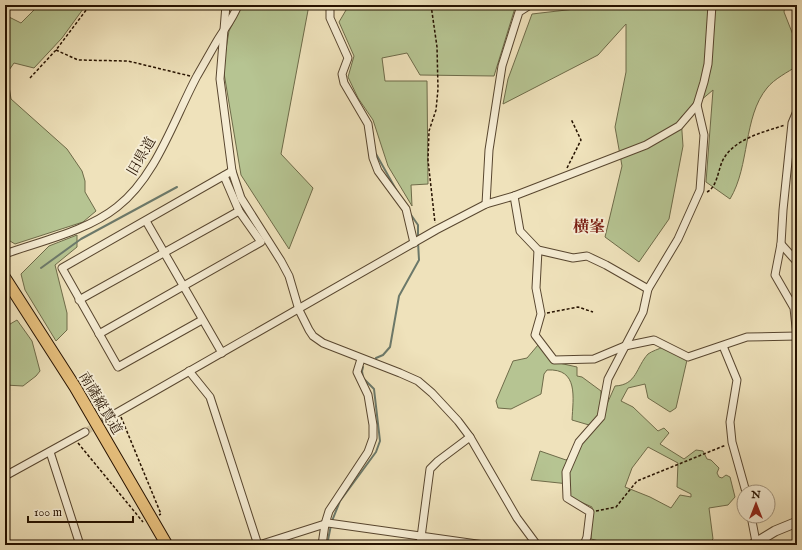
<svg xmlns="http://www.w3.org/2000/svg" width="802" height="550" viewBox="0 0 802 550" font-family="'IM FELL English','Noto Serif JP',serif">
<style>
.green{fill:#b6c492;stroke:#6e6b49;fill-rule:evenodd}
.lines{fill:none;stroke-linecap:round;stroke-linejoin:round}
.stream{stroke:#6c796a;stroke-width:2}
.minor-tunnel{stroke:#d1c39f;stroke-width:7;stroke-dasharray:7 3.5;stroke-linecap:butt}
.minor-casing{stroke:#58462f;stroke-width:9}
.tertiary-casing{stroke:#58462f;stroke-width:11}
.primary-casing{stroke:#261200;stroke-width:13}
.path{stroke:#261200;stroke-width:1.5;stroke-dasharray:3 2;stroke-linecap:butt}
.minor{stroke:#f5ecd3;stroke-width:7}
.tertiary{stroke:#f5ecd3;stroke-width:9}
.primary{stroke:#e8c17e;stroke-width:11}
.labels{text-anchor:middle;stroke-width:4;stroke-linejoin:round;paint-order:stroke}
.street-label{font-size:14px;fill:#261200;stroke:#f5ecd3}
.quarter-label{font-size:16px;font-weight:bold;fill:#7a1f14;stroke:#f5ecd3}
</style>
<rect width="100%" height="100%" fill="#efe2bb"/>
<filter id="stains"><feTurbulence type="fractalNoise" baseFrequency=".005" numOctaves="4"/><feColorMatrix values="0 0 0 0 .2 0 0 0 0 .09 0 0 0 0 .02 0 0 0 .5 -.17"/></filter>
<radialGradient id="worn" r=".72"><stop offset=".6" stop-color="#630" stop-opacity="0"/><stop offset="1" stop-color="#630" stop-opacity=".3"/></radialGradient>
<g class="green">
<polygon points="39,5 86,5 62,38 34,68 14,63 7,73 11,99 67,149 82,171 85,181 85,192 96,211 83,222 15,244 5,238 5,15 21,23"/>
<polygon points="242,5 309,5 281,154 313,188 289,249 241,175 223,67 229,31"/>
<polygon points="349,5 521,5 515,8 494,76 420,75 407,53 382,58 385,81 427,81 428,184 411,185 412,206 388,166 373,120 358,98 348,77 354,56 339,22"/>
<path d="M 578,5 L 785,5 L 784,12 L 797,45 L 797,66 C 788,72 774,79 767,88 C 743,117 750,166 730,199 L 706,182 L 713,90 L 681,117 L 683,146 L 669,219 L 639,262 L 605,237 L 622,166 L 615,127 L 626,72 L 626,24 L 598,55 L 503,104 L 508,79 L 532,14 L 575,9 Z"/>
<polygon points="77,235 77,247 55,265 67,313 67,330 56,341 25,290 21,274 49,246"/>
<polygon points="17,320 32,341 40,371 36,376 23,386 5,385 5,327"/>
<path d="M 538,345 L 559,363 L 577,367 L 577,376 L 582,377 L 601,391 L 601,402 L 607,404 L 615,386 C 637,385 636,367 648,354 C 652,351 659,349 663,347 L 687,360 L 676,408 L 670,412 L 648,398 L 645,384 L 628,388 L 621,401 L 633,407 L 658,431 L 664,428 L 669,433 L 660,444 L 684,459 L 696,450 L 703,451 L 707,459 L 711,460 L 719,468 L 717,473 L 719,477 L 722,478 L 726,475 L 730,477 L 735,497 L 728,505 L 709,508 L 713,539 L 709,543 L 710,545 L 602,545 L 603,542 L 591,539 L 592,507 L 570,497 L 569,484 L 531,480 L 540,451 L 566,460 L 587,439 L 589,425 L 572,420 C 573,398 579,368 547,370 L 544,374 L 541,394 L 511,409 L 498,408 L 496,401 L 513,361 L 527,358 ZM 648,447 L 678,463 L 677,487 L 691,494 L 691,497 L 680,495 L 671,508 L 650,497 L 625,487 L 632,468 Z"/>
</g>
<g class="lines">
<g class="stream">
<polyline points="376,154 398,193"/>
<polyline points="409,212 418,225 418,237"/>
<polyline points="41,268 81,239 177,187"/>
<polyline points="376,358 383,355 390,347 399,296 419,260 418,242"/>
<polyline points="332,521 340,501 376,452 380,441 374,389 363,378 362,371 363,367"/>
<polyline points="327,545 331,525"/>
</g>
<polyline class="minor-tunnel" points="85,432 106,419"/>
<g class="minor-casing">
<g id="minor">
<polyline points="226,5 220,79 232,171 241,198 281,261 289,276 299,310 309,330 313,336 323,343 400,373 418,381 432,393 458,421 470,437 517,518 537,545"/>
<polyline points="330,5 330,18 348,58 342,74 344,83 368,124 373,158 378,171 406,209 414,243"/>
<polyline points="797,111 792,123 783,210 781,244 775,275 794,308 797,337"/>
<polyline points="514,196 520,231 538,250 573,258 587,256 606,265 648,289"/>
<polyline points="486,204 489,150 502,66 519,12 530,5"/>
<polyline points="146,221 222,353"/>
<polyline points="781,244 797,262"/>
<polyline points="538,250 536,288 541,314 535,335 554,360 594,359 625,346 654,340 688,357 747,337 797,336"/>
<path d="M 5,254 C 41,241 87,231 117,207 C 156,177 174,119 197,76 C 204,64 210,53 217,41 C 224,29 233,19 238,5"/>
<polyline points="79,300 239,211"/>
<polyline points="202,320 118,367 62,268 232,171"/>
<polyline points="99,334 261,242 239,211 224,176"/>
<polyline points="723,346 737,380 730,422 732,442 746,492"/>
<polyline points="189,371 210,397 258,545"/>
<polyline points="106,419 436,230 486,204 514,196 646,145 679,126 697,105 704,82 708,64 712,5"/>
<polyline points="50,452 80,545"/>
<polyline points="5,476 85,432"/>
<polyline points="751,516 756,542"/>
<polyline points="259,545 328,523 484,545"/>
<polyline points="322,545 325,524 329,511 368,452 373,438 373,425 368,395 357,372 361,359"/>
<polyline points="420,545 430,469 438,461 470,437"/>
<polyline points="584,545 587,537 590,512 567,498 566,472 579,442 601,417 608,379 643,312 648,289 678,239 700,190 704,135 697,105"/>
</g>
</g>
<g class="tertiary-casing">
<polyline id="tertiary" points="752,545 775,531 797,522"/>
</g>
<g class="primary-casing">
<polyline id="primary" points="5,278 75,387 167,545"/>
</g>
<g class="path">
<polyline points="431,5 437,47 438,89 436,110 429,131 428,160 435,223"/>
<polyline points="56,50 78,60 128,61 190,76"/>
<polyline points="30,78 56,50 90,5"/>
<polyline points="567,168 581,140 571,119"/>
<path d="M 707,192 C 717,187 718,171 722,162 C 732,139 764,132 785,125"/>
<polyline points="547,313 578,307 593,312"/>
<polyline points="121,417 161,514 159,515"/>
<polyline points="78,443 143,522"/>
<polyline points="596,511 616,507 637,481 726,445"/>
</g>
<use href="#minor" class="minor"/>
<use href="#tertiary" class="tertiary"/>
<use href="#primary" class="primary"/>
</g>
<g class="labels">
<g class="street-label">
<text transform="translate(141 156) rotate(-60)" y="5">旧県道</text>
<text transform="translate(101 403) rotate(59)" y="5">南薩縦貫道</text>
</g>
<g class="quarter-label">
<text x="589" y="232">横峯</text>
</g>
</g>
<rect width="802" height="550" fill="none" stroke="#efe2bb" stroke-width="20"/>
<rect x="6" y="6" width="790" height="538" fill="none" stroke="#261200" stroke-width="2"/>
<rect x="10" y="10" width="782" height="530" fill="none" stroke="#261200"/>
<g transform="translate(756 504)"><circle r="19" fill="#f5ecd3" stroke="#a2957f"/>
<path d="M0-3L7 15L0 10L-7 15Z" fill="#8f2418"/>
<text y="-6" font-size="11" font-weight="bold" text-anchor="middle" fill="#261200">N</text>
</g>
<path d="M28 516v6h105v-6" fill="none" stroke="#261200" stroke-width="2"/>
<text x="34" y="516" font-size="12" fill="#261200" stroke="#f5ecd3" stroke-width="3" paint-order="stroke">100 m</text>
<rect width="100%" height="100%" filter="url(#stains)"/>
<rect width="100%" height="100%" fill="url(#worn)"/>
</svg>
